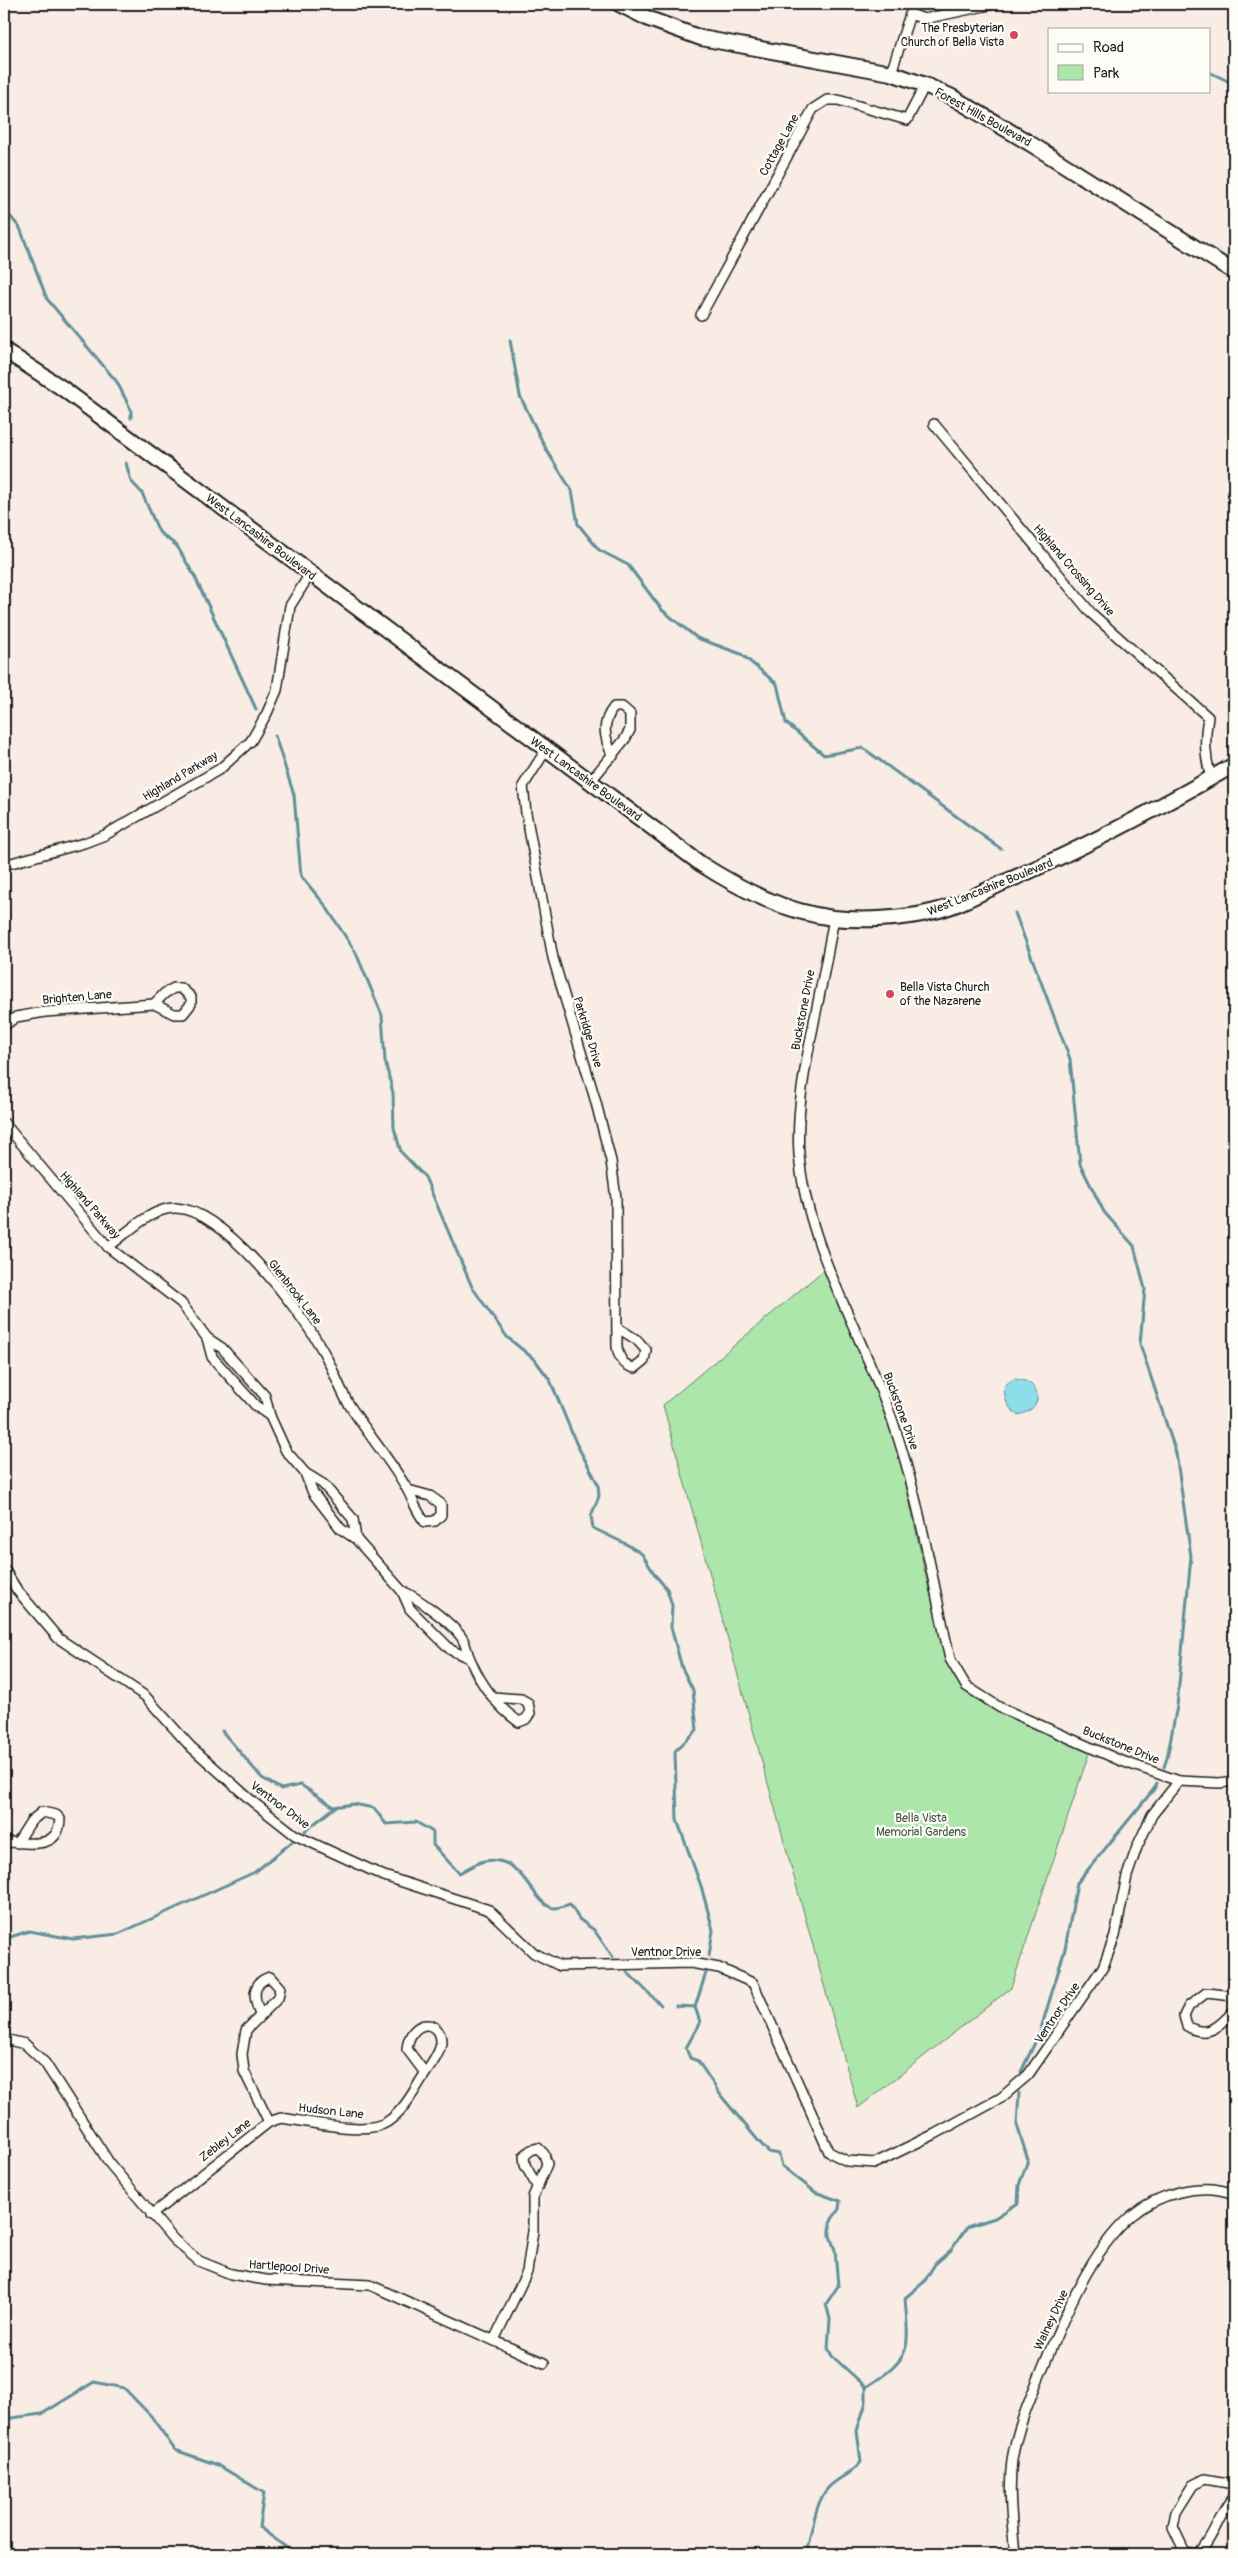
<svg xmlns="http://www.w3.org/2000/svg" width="1238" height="2558" viewBox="0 0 1238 2558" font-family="Pangolin,sans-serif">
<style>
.green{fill:#ace6ab;stroke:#648164}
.water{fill:#8edeea;stroke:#609098}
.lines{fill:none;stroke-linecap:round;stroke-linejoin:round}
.stream{stroke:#609098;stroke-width:3}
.street-casing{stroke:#1c1c1c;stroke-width:12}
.secondary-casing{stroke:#1c1c1c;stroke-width:18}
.street{stroke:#fdfcf7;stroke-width:9}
.secondary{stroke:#fdfcf7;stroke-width:14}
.poi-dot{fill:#d1495b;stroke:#fdfcf7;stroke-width:2}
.labels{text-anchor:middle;stroke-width:4.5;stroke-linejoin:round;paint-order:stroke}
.poi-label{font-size:12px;fill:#1c1c1c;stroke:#fdfcf7;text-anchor:end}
.street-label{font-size:12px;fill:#1c1c1c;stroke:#fdfcf7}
.park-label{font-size:12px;fill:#475947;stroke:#fdfcf7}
</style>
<rect width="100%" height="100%" fill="#f8ece5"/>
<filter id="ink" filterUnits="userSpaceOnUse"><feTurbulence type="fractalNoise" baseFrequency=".02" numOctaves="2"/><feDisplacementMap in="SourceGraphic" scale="10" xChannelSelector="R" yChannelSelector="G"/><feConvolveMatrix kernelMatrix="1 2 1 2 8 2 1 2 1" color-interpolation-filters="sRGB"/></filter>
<g filter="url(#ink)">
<polygon class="green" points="825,1269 890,1427 903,1470 925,1573 949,1666 956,1680 972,1696 985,1704 1090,1750 1011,1988 858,2108 663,1405"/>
<path class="water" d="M 1014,1379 C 1044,1380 1045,1411 1017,1415 C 1007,1406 1003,1399 1005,1385 Z"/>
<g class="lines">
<g class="stream">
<polyline points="1209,72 1234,84"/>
<polyline points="4,209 20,228 47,299 117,382 131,410 131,418"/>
<polyline points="510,340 520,396 547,451 572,491 578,524 599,550 628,565 662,610 697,638 741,654 777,684 786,723 824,755 863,748 1001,849"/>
<polyline points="126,463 131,481 142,493 159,532 177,546 195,577 256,709"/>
<polyline points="275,736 294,795 301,876 325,905 356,953 382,1015 385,1061 393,1093 394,1128 401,1152 425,1177 472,1287 507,1337 535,1360 550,1380 576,1443 598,1484 599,1496 591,1516 593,1528 626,1544 642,1554 655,1575 667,1589 672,1605 671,1627 682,1668 693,1690 697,1730 675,1751 677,1820 701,1886 713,1930 709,1956"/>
<polyline points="1015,913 1070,1059 1080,1164 1104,1212 1134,1246 1145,1289 1140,1344 1176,1453 1191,1556 1177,1706 1167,1758 1164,1767"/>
<path d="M 222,1731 L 262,1778 L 281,1789 L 301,1785 L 334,1807 L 353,1804 L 374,1808 L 386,1824 L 416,1822 L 433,1832 L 433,1845 L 459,1873 C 467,1869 476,1863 484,1861 C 525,1853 532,1907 555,1908 C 560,1908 566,1905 570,1904 L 579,1919 L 594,1930 L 613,1957"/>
<polyline points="305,1831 334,1808"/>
<polyline points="4,1939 29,1931 73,1939 118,1934 255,1872 292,1842"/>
<polyline points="627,1972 661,2005"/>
<path d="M 706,1973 L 695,2007 L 700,2022 L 686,2048 L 690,2058 L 698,2061 L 722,2097 L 761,2144 L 769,2152 L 779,2154 L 782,2166 L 815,2192 L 840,2201 L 839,2209 L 830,2222 L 830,2236 L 835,2250 L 838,2286 L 826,2304 L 830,2319 L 828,2348 L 832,2356 L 866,2387 L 866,2402 L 857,2431 L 861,2462 C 853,2474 839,2476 828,2488 C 815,2502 811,2536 806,2554"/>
<polyline points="676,2006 695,2007"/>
<polyline points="1021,2072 1040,2032 1065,1949 1077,1883 1154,1789 1157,1783"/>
<path d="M 866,2387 C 913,2357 909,2351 905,2298 L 924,2282 L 935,2264 L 951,2250 L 967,2227 L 995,2218 L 1018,2203 L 1019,2185 L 1028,2160 L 1017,2125 L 1019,2093"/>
<polyline points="4,2419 42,2414 94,2382 124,2388 151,2416 175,2450 218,2465 264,2493 259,2527 295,2554"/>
</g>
<g class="street-casing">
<g id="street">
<polyline points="891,73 910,14 924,19 994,4"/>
<polyline points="701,315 813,109 827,100 838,100 907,120 925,85"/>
<path d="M 934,424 L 1091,613 L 1208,717 C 1204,740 1205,757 1211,778"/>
<path d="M 546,750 L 523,786 L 526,813 L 553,958 L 595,1099 L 611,1161 L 616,1198 L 617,1347 C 619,1358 623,1366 635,1368 L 644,1361 L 646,1350 L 637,1340 L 618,1328"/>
<path d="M 590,782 L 625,739 L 630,730 L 630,714 L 622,707 L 614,707 C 601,723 604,738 613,756"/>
<polyline points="4,865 84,843 105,835 220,769 251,741 267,713 277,690 290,606 310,574"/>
<path d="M 834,918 C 828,951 822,984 815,1017 C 806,1062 796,1108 799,1154 C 806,1245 862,1334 892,1419 C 919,1497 932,1579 950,1659 L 966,1686 L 999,1707 L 1119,1760 L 1179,1781"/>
<polyline points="4,1026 16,1017 45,1012 154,1004 174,1014 183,1014 191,1004 191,997 181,988 174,988 165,993 154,1004"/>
<polyline points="4,1123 108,1247 181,1303 207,1338 212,1357 256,1406 270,1416"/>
<path d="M 108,1247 C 126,1234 152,1207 176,1208 C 224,1210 297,1307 320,1346 C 331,1363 337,1383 347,1401 C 365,1431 389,1458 407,1489 C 413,1500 416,1511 425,1522 L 435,1521 L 441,1515 L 441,1504 L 430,1496 L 408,1490"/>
<polyline points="207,1338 222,1348 265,1396 270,1416 286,1451 305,1473 313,1493 341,1529 356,1539 402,1591 410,1609 451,1650 469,1658"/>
<polyline points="305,1473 323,1484 353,1519 356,1539"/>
<polyline points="4,1569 17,1590 58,1638 145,1696 190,1746 253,1802 295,1835 384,1876 489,1910 534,1953 560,1966 691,1963 719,1968 753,1983 829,2152 847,2161 875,2163 935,2134 1001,2098 1028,2075 1103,1967 1115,1936 1127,1876 1137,1847 1152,1815 1179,1781 1219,1783 1234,1781"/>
<path d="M 402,1591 C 417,1597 453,1624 462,1638 C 466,1644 467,1653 470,1659 C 480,1683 497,1707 519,1722 L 526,1719 L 530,1713 L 528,1703 L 521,1699 L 493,1697"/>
<path d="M 4,1842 L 8,1842 C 30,1843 59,1850 60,1819 L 56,1815 L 42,1812 L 31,1821 L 17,1843"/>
<path d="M 1234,1996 L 1206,1993 L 1189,2006 L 1184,2016 L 1187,2026 C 1208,2039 1220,2026 1234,2011"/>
<path d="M 260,2015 C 254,1999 250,1983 270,1977 L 280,1988 L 278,1998 L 246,2030 L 242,2054 L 244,2071 L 269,2122"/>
<polyline points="4,2039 25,2044 45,2063 110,2164 174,2240 199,2261 231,2274 266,2280 370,2285 544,2363"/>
<path d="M 151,2215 L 269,2122 L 281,2118 C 307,2121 366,2136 387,2122 C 402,2112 412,2095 421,2080 C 427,2070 440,2055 441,2043 C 442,2018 410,2018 407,2049 L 425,2073"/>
<polyline points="494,2340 527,2272 533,2231 533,2197 547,2164 544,2154 538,2148 531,2150 524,2156 525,2165 537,2186"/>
<path d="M 1234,2484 L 1205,2479 L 1193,2485 L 1176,2512 L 1173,2527 L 1185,2552 L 1198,2554 C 1214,2538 1219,2513 1234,2496"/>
<path d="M 1015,2554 C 1012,2523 1008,2491 1012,2460 C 1017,2428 1030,2399 1042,2370 C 1062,2321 1090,2251 1131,2216 C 1157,2194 1201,2181 1234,2194"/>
</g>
</g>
<g class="secondary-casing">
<g id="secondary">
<polyline points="619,4 649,19 701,38 891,73 925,85 952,97 1031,144 1234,272"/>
<path d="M 4,350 L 62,388 L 701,864 C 742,890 785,912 833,918 C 862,921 903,919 931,912 C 956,907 982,892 1005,882 C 1084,848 1159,808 1234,765"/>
</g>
</g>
<use href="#street" class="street"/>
<use href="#secondary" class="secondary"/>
</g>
</g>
<g class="poi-dot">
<circle cx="1014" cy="35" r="5"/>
<circle cx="890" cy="994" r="5"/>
</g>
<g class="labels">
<g class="poi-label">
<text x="1004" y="32">The Presbyterian<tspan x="1004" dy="14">Church of Bella Vista</tspan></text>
<text x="900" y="991" text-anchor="start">Bella Vista Church<tspan x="900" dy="14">of the Nazarene</tspan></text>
</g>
<g class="street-label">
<text transform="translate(983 117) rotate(29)" y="4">Forest Hills Boulevard</text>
<text transform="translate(779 145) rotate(-61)" y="4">Cottage Lane</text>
<text transform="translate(261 537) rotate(37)" y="4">West Lancashire Boulevard</text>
<text transform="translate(1074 570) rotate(49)" y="4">Highland Crossing Drive</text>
<text transform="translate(180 776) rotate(-31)" y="4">Highland Parkway</text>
<text transform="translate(586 779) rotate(36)" y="4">West Lancashire Boulevard</text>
<text transform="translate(990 887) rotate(-22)" y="4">West Lancashire Boulevard</text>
<text transform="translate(77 997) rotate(-5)" y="4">Brighten Lane</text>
<text transform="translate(803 1010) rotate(-79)" y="4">Buckstone Drive</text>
<text transform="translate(588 1032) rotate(73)" y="4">Parkridge Drive</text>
<text transform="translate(90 1205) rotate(49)" y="4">Highland Parkway</text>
<text transform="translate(295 1292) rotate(52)" y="4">Glenbrook Lane</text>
<text transform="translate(901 1411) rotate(70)" y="4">Buckstone Drive</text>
<text transform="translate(1121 1745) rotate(22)" y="4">Buckstone Drive</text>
<text transform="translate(280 1805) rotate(37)" y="4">Ventnor Drive</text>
<text x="666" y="1956">Ventnor Drive</text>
<text transform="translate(1057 2013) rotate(-56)" y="4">Ventnor Drive</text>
<text transform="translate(331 2111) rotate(6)" y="4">Hudson Lane</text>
<text transform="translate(225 2140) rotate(-38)" y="4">Zebley Lane</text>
<text transform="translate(289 2267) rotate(4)" y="4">Hartlepool Drive</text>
<text transform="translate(1051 2320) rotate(-65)" y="4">Walney Drive</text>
</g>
<g class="park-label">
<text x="921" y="1822">Bella Vista<tspan x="921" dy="14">Memorial Gardens</tspan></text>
</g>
</g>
<rect width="1238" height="2558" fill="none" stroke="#fdfcf7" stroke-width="20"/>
<rect x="10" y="10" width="1218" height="2538" fill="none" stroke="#1c1c1c" stroke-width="2" filter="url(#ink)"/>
<rect x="1048" y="28" width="162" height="65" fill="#fdfcf7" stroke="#a3a29f"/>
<rect x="1058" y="44" width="25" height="8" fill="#fdfcf7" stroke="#a3a29f"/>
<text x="1093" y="52" font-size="15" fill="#1c1c1c">Road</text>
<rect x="1058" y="65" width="25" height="15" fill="#ace6ab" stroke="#a3a29f"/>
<text x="1093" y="78" font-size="15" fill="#1c1c1c">Park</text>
</svg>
